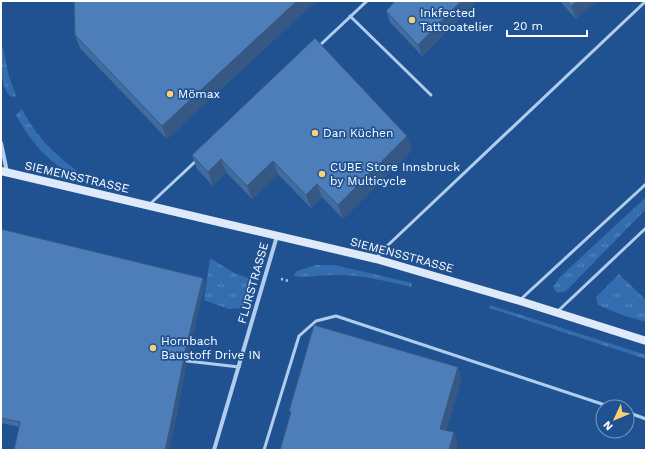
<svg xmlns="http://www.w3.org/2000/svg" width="647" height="451" viewBox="0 0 647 451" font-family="'Work Sans',sans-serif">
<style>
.grass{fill:url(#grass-tufts)}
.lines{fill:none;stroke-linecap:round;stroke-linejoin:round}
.path{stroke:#b1cded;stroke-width:2.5;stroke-dasharray:2 3;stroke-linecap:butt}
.lane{stroke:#b1cded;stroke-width:3}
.street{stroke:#b1cded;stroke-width:4}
.secondary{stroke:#deeafa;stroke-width:8}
.wall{fill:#426ca0}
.shaded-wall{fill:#365882}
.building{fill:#4d7eba;stroke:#365882}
.poi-dot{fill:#fbd272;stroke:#205292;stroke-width:1.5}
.labels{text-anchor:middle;stroke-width:3.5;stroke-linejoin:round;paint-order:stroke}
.poi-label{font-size:12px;fill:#fff;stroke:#205292;text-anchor:start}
.street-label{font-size:12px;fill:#fff;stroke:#205292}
</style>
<defs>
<pattern id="grass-tufts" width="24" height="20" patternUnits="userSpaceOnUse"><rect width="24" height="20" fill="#336caf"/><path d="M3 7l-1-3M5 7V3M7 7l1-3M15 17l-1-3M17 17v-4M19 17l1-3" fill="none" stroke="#5c89bf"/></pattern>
</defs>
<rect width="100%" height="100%" fill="#205292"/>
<g class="grass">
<path d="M 3,48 L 9,77 L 16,95 L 14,97 C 0,96 1,61 1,50 Z"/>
<path d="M 22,109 C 37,138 52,151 77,171 L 76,173 C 52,170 26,135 16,115 Z"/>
<polygon points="646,197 646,209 566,291 557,293 553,287 560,277"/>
<polygon points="210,258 234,273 251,279 243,308 229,309 204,300"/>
<path d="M 316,265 L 334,265 L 412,283 L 411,287 C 386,281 359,274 333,275 C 319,275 307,278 293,276 L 297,271 Z"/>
<polygon points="619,274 646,300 646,322 622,315 598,305 596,297"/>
<polygon points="490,305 646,355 646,359 489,308"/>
</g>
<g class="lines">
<polyline class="path" points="281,279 289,281"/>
<g class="lane">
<polyline points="350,16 431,95"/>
<polyline points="318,47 367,1"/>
<polyline points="150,204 197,160"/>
<polyline points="376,258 386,247 646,1"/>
<polyline points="521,299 646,184"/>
<polyline points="558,311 646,228"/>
<polyline points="187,361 239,367"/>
<polyline points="627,412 646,419"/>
<polyline points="264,450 299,336 316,321 336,316 611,407"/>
</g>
<g class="street">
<polyline points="1,143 7,172"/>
<polyline points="214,450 277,236"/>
</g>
<polyline class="secondary" points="1,171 376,259 520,301 646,341"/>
</g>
<g class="wall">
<polygon points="316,1 167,139 80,48 75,35"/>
<polygon points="395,1 477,1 422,56 390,22 386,11"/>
<polygon points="560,1 596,1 576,19"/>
<polygon points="412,150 343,219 322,197 311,208 278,174 252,199 226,172 213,186 197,169 192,155"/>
<polygon points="1,229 205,284 187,358 185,360 186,364 173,434 19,427 1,423"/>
</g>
<g class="shaded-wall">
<polygon points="297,1 316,1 167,139 162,126"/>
<polygon points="461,1 477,1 422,56 418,45"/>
<polygon points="577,1 596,1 576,19 571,6"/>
<polygon points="407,136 412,150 343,219 338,205"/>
<polygon points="221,159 226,172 213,186 208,172"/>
<polygon points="273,161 278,174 252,199 247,186"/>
<polygon points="317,184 322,197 311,208 306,195"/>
<polygon points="203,278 205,284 187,358 185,360 186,364 173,434 169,450 165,450 182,354"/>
<polygon points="458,367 462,378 444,440 440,429"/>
<polygon points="454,432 458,444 456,450 449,450"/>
</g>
<g class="building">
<polygon points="74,1 297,1 162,126 75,35"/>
<polygon points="395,1 461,1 418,45 386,11"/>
<polygon points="567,1 577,1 571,6"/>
<polygon points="315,38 407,136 338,205 317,184 306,195 273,161 247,186 221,159 208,172 192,155"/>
<polygon points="1,229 203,278 185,352 182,354 184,358 170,428 165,450 14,450 20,422 1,418"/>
<polygon points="314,325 458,367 440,429 454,432 449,450 280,450 291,412 289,411"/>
</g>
<g class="poi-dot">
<circle cx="412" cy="20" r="4"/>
<circle cx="170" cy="94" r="4"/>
<circle cx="315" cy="133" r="4"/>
<circle cx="322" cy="174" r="4"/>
<circle cx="153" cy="348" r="4"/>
</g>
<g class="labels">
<g class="poi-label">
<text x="420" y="17">Inkfected<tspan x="420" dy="14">Tattooatelier</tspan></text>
<text x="178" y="98">Mömax</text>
<text x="323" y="137">Dan Küchen</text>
<text x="330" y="171">CUBE Store Innsbruck<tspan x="330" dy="14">by Multicycle</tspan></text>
<text x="161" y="345">Hornbach<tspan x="161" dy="14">Baustoff Drive IN</tspan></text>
</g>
<g class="street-label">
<text transform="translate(77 177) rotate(13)" y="4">SIEMENSSTRASSE</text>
<text transform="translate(402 255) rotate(15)" y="4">SIEMENSSTRASSE</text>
<text transform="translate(253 283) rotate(-74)" y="4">FLURSTRASSE</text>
</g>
</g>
<rect width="647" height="451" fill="none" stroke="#ffffff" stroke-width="4"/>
<g transform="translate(615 419) rotate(226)"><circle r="19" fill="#205292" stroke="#7997be"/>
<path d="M0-3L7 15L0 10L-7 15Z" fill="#fbd272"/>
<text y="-6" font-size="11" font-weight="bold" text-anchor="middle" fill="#ffffff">N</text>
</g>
<path d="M507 30v6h80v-6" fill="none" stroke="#ffffff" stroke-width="2"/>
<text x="513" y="30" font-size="12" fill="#ffffff" stroke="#205292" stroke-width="3" paint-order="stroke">20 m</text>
</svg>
